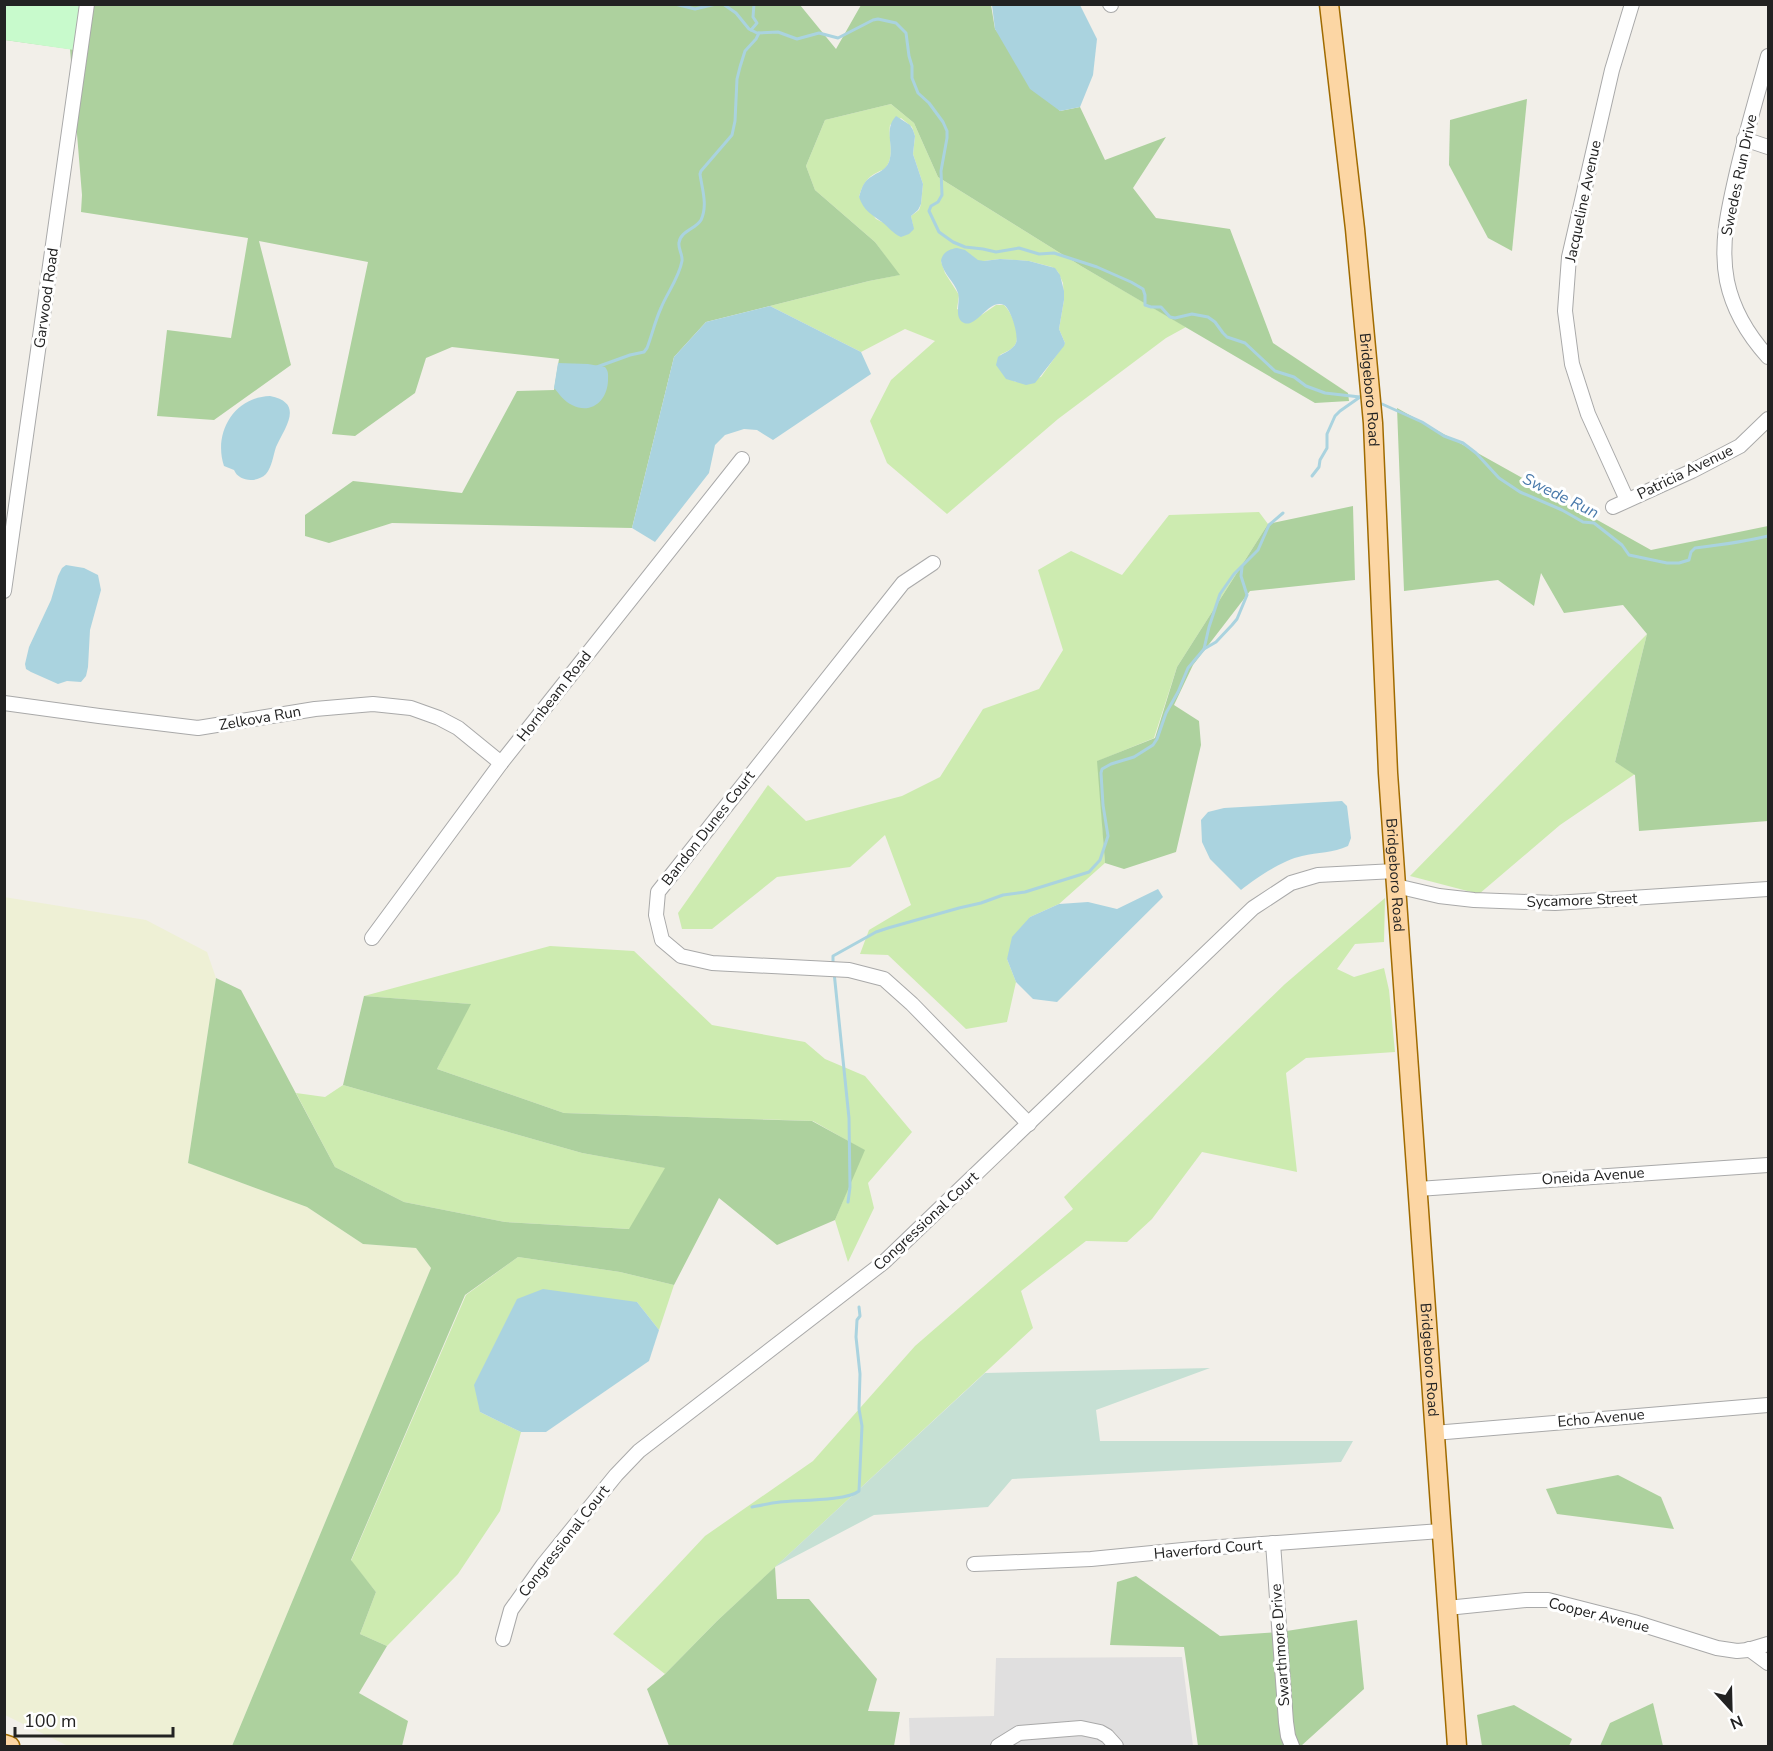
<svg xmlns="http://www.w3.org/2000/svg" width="1773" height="1751" viewBox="0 0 1773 1751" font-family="'Nunito Sans',sans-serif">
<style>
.residential{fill:#e0dfdf}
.farmland{fill:#eef0d5}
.grass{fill:#cdebb0;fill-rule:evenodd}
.forest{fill:#add19e}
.wetland{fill:#c6e0d4}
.park{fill:#c8facc}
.water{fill:#aad3df}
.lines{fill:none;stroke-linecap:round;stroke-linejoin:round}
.stream{stroke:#aad3df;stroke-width:3}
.minor-casing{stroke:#a9a9a9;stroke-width:16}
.major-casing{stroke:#a06b00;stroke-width:21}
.minor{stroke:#fff;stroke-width:14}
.major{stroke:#fcd6a4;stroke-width:18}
.labels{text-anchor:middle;stroke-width:6;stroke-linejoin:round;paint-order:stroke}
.street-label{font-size:15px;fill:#222;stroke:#fff}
.water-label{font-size:16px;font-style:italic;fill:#4a7aab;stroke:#fff}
</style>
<rect width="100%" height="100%" fill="#f2efe9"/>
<polygon class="residential" points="1182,1657 1193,1746 910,1746 909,1718 994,1716 996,1658"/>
<polygon class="farmland" points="4,897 146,920 207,952 216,978 188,1163 307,1207 363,1244 416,1248 431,1268 232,1746 68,1746 5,1715"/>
<g class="grass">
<path d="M 891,104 L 914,123 L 938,177 L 1081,266 L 1186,327 L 1166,338 L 1058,419 L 947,514 L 887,463 L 870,421 L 891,380 L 935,341 L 905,329 L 861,352 L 770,306 L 869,281 L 899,275 L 875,242 L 815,190 L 806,166 L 825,120 ZM 901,118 L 912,127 L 915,136 L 913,154 L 923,184 L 921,204 L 919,210 L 911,216 L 913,226 L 882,222 L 876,219 L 859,197 C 862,185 867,177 878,172 C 882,170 884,170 886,167 C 895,156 888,137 890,125 ZM 1000,259 L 1029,261 L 1052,267 L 1058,272 L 1063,283 L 1064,300 L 1059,329 L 1065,343 L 1041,377 L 1016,382 L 1010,379 L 1000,355 C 1005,352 1014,349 1016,343 C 1020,332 1012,313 1004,305 L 996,305 L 977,318 L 957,309 L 959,295 L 945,273 L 941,261 L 984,261 Z"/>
<polygon points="1259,512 1268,524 1177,667 1154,738 1098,761 1105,863 1059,904 1030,917 1007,959 1016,982 1007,1022 966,1029 888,955 860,954 869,930 911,905 885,835 850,867 777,877 712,929 682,929 678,913 768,785 806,821 902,796 940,777 983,709 1039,689 1063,650 1038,570 1071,551 1122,575 1169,515"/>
<polygon points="1647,634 1615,762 1635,774 1560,825 1479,894 1410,876"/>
<polygon points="1385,898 1384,942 1355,944 1337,969 1354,977 1384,968 1389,990 1395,1052 1306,1058 1286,1073 1297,1172 1202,1152 1152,1219 1127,1242 1086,1241 1021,1291 1033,1328 717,1621 665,1674 613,1634 705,1536 813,1461 915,1346 1073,1209 1064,1197 1285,984"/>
<polygon points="550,946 634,951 712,1025 805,1042 825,1059 865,1076 912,1132 868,1183 874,1208 848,1262 835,1220 864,1150 813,1121 564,1113 437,1069 470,1004 364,996"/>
<polygon points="343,1085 582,1153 666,1168 630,1229 505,1222 404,1202 335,1167 296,1093 325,1097"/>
<polygon points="518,1257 620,1272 674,1285 659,1330 637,1302 480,1412 521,1432 500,1511 458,1574 387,1646 360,1634 376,1592 351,1561 466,1295"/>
</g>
<g class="forest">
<polygon points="4,5 800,5 836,49 861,5 991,5 995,29 1060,111 1080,107 1105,160 1166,137 1133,188 1156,218 1230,229 1273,343 1348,393 1349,401 1315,403 1081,266 938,177 914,123 891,104 825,120 806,166 815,190 875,242 900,275 869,281 706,322 674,357 632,528 392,523 329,543 305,536 305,515 353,481 462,493 517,391 554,390 559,359 452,347 426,358 415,393 355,436 332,434 368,262 259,241 291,365 214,420 157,416 167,330 231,338 248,238 81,212 82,195 70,49 5,40"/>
<polygon points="1527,99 1512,251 1488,238 1449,165 1450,120"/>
<polygon points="1397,408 1651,550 1768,526 1768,821 1639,831 1635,775 1615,762 1647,634 1623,605 1564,613 1541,573 1534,606 1498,580 1404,591"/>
<polygon points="1353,506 1355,580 1250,591 1193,665 1174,705 1199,721 1201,745 1176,852 1124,869 1105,863 1097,761 1155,738 1177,667 1268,524"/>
<polygon points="216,978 241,990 335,1167 404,1202 505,1222 629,1229 665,1168 582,1153 343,1085 364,996 471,1004 437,1069 564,1113 812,1121 865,1150 835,1220 777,1245 719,1198 674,1285 620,1272 518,1257 465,1295 351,1560 376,1592 360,1634 387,1646 359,1693 408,1721 402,1746 232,1746 431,1268 416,1248 363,1244 307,1207 188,1163"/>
<polygon points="1618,1475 1661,1497 1674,1529 1557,1514 1546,1489"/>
<polygon points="775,1567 777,1599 809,1599 877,1679 868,1711 900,1712 894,1746 669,1746 647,1689 665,1674 717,1621"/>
<polygon points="1136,1576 1220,1636 1280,1632 1357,1620 1364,1689 1301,1746 1198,1746 1184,1647 1110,1645 1117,1582"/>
<polygon points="1653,1703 1663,1746 1600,1746 1610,1723"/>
<polygon points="1514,1705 1572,1739 1569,1746 1482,1746 1477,1715"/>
</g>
<polygon class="wetland" points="1210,1368 1096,1410 1100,1441 1353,1441 1341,1462 1012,1479 988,1507 874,1515 775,1567 985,1373"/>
<polygon class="park" points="4,5 81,5 74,50 5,40"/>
<g class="water">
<polygon points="992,5 1080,5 1097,39 1093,75 1080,107 1060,111 1030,89 995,29"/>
<path d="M 896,116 L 910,125 L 913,130 L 915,136 L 913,154 L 923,184 L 921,204 L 918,210 L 911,216 L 914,229 L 909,234 L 901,237 C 892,233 889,227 882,222 C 871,214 864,211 859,197 C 861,191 862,185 867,180 C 874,173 885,172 889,162 C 895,146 883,130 896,116 Z"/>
<path d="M 957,248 L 965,250 L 978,260 L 984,261 L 1000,259 L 1017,260 L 1029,261 L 1055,268 L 1060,275 L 1064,291 L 1064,300 L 1059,329 L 1065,343 L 1064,346 L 1035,383 L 1026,385 L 1006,379 L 996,365 L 998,357 C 1003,353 1013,350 1016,343 C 1019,336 1011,309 1004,305 C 989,298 977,328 964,323 C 953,318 961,301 958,293 C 954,281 943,274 941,261 C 942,253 949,249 957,248 Z"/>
<polygon points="770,306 861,352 871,374 773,440 757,430 744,429 725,435 715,445 709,473 655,542 632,528 674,357 706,322"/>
<path d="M 558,363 L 588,364 L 605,367 C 609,372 608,375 608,381 C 607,401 591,415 572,405 C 564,401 560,395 554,388 Z"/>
<path d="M 270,396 C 305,403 285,427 276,447 C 273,456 272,467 266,474 C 257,483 239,482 234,470 L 224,466 C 213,433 234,397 270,396 Z"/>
<polygon points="66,565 84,568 98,575 101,590 90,630 88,667 86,676 81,682 67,681 58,684 31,672 26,669 25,664 29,647 51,600 58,576 62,568"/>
<path d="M 1342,801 L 1347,806 L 1351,838 L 1348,846 C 1333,853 1318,852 1302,856 C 1283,860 1256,878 1241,890 L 1210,859 L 1202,842 L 1201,820 L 1208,812 L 1224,808 Z"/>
<polygon points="1158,889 1163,897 1057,1002 1033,999 1016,982 1007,959 1012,937 1030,917 1059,904 1088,902 1117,909"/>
<polygon points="543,1289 637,1302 659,1330 649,1361 546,1432 521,1432 480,1412 474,1385 517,1299"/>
</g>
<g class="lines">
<g class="stream">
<polyline points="675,4 695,9 716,4"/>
<polyline points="723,4 736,13 749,29 757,33 778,32 797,39 819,33 838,38 873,20 878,19 896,23 906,33 909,56 912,66 912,78 918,93 929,103 943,122 947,131 947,138 941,171 942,195 938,202 931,206 929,211 939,232 953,242 965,247 983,249 996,252 1019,248 1039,254 1054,253 1097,267 1131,282 1143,289 1145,295 1145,305 1151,307 1161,307 1170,317 1175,318 1192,314 1208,317 1215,322 1223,333 1227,337 1245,343 1275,371 1294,377 1306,386 1325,393 1360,397"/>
<polyline points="751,30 757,23 753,17 754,4"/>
<path d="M 594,368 L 630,355 L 644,352 L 647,348 C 652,335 655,321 661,308 C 667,293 679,278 682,261 C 683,255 678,249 679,243 C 680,231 696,229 701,220 C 708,205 702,189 700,174 L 701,171 L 732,135 L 735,121 L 737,79 L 740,67 L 745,51 L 756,39 L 759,33"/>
<path d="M 1382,404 L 1422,422 L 1444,436 L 1463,443 L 1476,453 L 1499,478 L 1520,492 L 1562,510 L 1583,522 L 1594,523 L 1622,545 L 1629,555 L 1667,563 L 1679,563 L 1689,560 L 1691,552 L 1695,548 C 1720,545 1744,542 1768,536"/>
<polyline points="1312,476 1319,467 1320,460 1327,448 1327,434 1335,416 1340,411 1360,397"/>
<polyline points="1204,649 1209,627 1220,594 1234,574 1258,550 1269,525 1283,513"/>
<polyline points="833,965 833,956 876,932 888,928 959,908 981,903 1003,895 1025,892 1089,872 1100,860 1108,836 1103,805 1101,773 1102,769 1111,764 1134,757 1153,745 1157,739 1166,713 1178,692 1188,668 1204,649 1216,642 1232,625 1237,619 1247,595 1241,576 1242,567"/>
<polyline points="834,972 849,1118 850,1187 848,1202"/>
<path d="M 752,1507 C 762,1505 771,1503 780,1502 C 798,1500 847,1501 859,1491 L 862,1426 L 859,1409 L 860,1374 L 856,1337 L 857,1320 L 860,1316 L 859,1307"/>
</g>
<g class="minor-casing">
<g id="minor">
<polyline points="1110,4 1111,5"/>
<path d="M 1768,56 C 1757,96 1745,136 1736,176 C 1728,211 1720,245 1727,281 C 1733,310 1749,336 1768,357"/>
<polyline points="1744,139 1768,147"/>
<polyline points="1627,500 1588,414 1572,364 1565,311 1569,257 1612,70 1632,4"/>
<polyline points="1613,507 1692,471 1740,446 1768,419"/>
<polyline points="933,563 903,583 658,892 656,915 662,940 681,956 712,963 849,970 884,979 912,1004 1029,1124"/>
<polyline points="4,591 87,4"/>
<polyline points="4,703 99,716 198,728 315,709 373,704 411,708 439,718 458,728 501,763"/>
<polyline points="1396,886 1439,896 1474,900 1555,903 1768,889"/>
<polyline points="372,938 501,763 742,459"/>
<polyline points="1418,1189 1768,1165"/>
<polyline points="1434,1433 1768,1405"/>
<polyline points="1273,1543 1286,1722 1288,1736 1292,1746"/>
<polyline points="974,1564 1091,1559 1193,1549 1441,1531"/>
<polyline points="1447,1608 1526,1600 1548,1600 1634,1622 1717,1648 1737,1651 1748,1650 1768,1644"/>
<polyline points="503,1639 511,1610 543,1565 616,1475 639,1451 884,1262 1253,908 1291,883 1318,875 1395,871"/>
<polyline points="1749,1649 1768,1663"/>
<polyline points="998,1746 1019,1733 1081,1728 1100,1732 1107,1736 1116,1746"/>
</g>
</g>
<g class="major-casing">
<g id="major">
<path id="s1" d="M 1329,4 L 1355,229 L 1373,423 L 1388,773 L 1457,1746"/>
<polyline points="4,1744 10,1746"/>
</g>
</g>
<use href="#minor" class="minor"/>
<use href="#major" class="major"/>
</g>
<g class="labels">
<g class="street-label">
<text transform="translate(1739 175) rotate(-78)" y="5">Swedes Run Drive</text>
<text transform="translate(1583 201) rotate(-78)" y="5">Jacqueline Avenue</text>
<text transform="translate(46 298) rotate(-82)" y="5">Garwood Road</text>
<text dy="5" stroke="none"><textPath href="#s1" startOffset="388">Bridgeboro Road</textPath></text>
<text transform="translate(1685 472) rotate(-26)" y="5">Patricia Avenue</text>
<text transform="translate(554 696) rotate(-52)" y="5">Hornbeam Road</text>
<text transform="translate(260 718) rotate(-10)" y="5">Zelkova Run</text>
<text transform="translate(708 828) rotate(-52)" y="5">Bandon Dunes Court</text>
<text dy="5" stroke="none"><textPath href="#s1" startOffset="874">Bridgeboro Road</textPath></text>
<text transform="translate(1582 900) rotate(-2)" y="5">Sycamore Street</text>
<text transform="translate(1593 1176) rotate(-4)" y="5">Oneida Avenue</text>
<text transform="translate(926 1221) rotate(-43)" y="5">Congressional Court</text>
<text dy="5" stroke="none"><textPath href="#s1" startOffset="1360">Bridgeboro Road</textPath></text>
<text transform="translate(1601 1418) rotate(-5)" y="5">Echo Avenue</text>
<text transform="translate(564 1541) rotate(-52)" y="5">Congressional Court</text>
<text transform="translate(1208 1549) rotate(-5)" y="5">Haverford Court</text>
<text transform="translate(1599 1615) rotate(14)" y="5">Cooper Avenue</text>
<text transform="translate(1280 1645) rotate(-94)" y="5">Swarthmore Drive</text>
</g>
<g class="water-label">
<text transform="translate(1561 495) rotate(26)" y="6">Swede Run</text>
</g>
</g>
<rect width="1773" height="1751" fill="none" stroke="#222222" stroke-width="12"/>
<g transform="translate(1731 1709) rotate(158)" stroke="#ffffff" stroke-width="4.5" paint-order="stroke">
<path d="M0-4.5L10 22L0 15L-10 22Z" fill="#222222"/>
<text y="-9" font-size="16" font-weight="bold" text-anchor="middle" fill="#222222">N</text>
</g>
<path d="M15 1727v9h158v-9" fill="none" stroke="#222222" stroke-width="3"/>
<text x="24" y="1727" font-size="18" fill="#222222" stroke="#ffffff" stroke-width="4.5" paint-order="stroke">100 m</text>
</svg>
